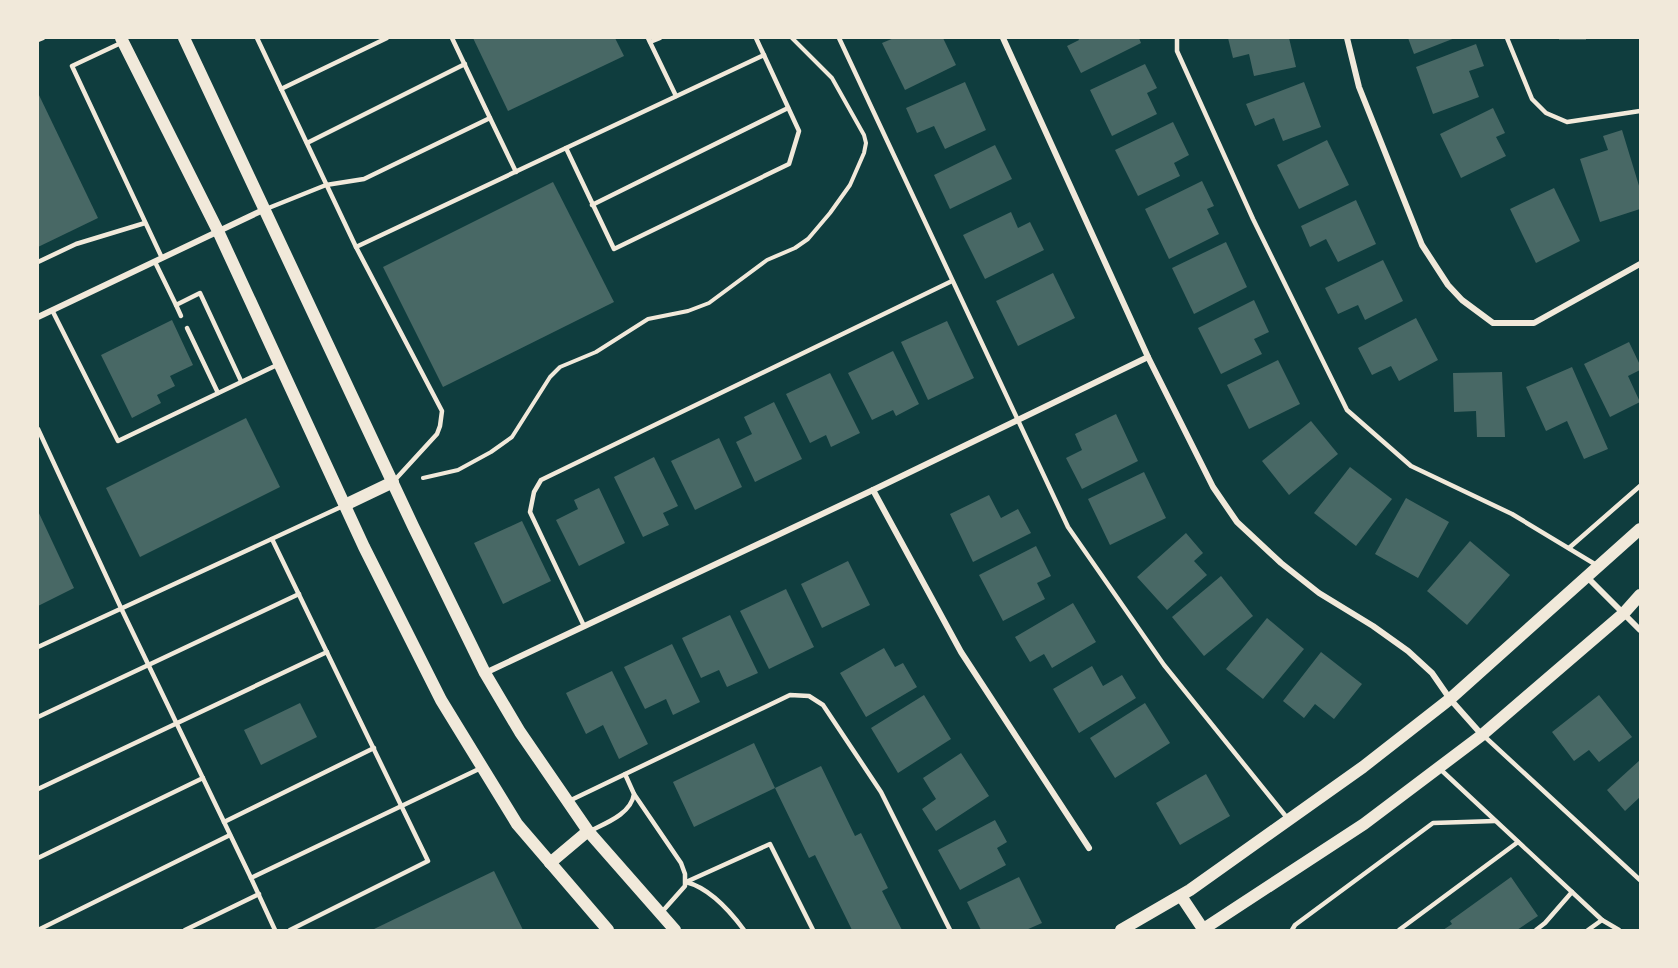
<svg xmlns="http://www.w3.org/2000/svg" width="1678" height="968" viewBox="0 0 1678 968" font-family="'Work Sans',sans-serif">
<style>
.building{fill:#486865}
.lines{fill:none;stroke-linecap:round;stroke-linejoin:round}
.path{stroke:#f1e9da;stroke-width:4}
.service{stroke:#f1e9da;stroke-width:4.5}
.minor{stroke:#f1e9da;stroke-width:6}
.secondary{stroke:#f1e9da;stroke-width:12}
</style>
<rect width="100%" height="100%" fill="#0f3d3e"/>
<g class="building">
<polygon points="473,38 615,38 624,56 508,111"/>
<polygon points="894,38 943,38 956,65 905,90 882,43"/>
<polygon points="1078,38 1139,38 1141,43 1081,73 1067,46 1079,40"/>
<polygon points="1228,38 1289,38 1296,67 1254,76 1249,54 1233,58"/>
<polygon points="1408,38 1455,38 1414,54"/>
<rect x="1559" y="38" width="27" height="2"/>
<polygon points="1476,44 1484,66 1469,71 1479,97 1433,114 1416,67"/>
<polygon points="1145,64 1157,88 1147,93 1157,114 1112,136 1090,90"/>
<polygon points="965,82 986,130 945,149 934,126 917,133 906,108"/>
<polygon points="1304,82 1321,127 1283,141 1274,118 1255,126 1246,104"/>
<polygon points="38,93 98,218 38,247"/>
<polygon points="1493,108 1505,133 1496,137 1506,156 1461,178 1440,134"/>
<polygon points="1173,122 1189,155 1174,163 1180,176 1138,196 1115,150"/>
<polygon points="1622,130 1640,189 1640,209 1600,222 1580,159 1608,150 1603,136"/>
<polygon points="1327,140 1349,185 1299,209 1277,165"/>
<polygon points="995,145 1012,179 950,209 934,175"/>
<polygon points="1202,181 1214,206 1207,209 1219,234 1169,259 1145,209"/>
<polygon points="553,182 614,302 443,387 383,267"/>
<polygon points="1554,188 1580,241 1536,263 1510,209"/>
<polygon points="1356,200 1376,244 1338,262 1326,239 1310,247 1301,226"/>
<polygon points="1011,212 1018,228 1030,222 1044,250 985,279 963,235"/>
<polygon points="1226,242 1247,287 1194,314 1172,268"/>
<polygon points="1383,260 1403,301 1365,320 1358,305 1338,314 1325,288"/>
<polygon points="1053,273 1075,318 1018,346 996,301"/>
<polygon points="1254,300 1269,332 1254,339 1262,354 1221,374 1198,328"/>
<polygon points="1416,318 1438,360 1399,381 1391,366 1372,375 1358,348"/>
<polygon points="172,320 193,365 170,376 175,386 157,395 161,403 132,418 101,355"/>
<polygon points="947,321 974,378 928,400 901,342"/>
<polygon points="1629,342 1640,365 1640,370 1628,376 1640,402 1610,417 1584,364"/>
<polygon points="893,351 919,404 896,416 893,410 872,420 848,373"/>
<polygon points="1278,360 1300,404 1249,429 1227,385"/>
<polygon points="1572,367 1608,449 1584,459 1567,421 1546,431 1526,387"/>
<polygon points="1502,372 1505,437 1477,437 1476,411 1454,412 1453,373"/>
<polygon points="830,373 860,433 831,447 826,435 810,443 786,394"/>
<polygon points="774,402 802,459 755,482 736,442 752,434 744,417"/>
<polygon points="1116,414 1138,461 1082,489 1066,458 1082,450 1075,434"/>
<polygon points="246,418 280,487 140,557 106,488"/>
<polygon points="1311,421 1338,454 1289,495 1262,461"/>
<polygon points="719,438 742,487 695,510 671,461"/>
<polygon points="654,457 678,506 663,513 669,525 643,537 614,477"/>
<polygon points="1350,467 1392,499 1356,546 1314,513"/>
<polygon points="1144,472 1166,518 1110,545 1088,499"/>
<polygon points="599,488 625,543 579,566 556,520 578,509 574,500"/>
<polygon points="989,495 1001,518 1018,509 1031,533 973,562 950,514"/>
<polygon points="1406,498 1449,522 1418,578 1375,554"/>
<polygon points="38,511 74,588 38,606"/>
<polygon points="522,521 551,581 503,604 474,543"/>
<polygon points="1186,533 1203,553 1194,561 1207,575 1167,610 1137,577"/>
<polygon points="1470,541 1510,575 1467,625 1427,591"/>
<polygon points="1036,546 1051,576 1037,583 1045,599 1003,621 979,575"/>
<polygon points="848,561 870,605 822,628 801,584"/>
<polygon points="1221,576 1253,616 1204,656 1172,617"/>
<polygon points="786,589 814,647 769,669 740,611"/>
<polygon points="1073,603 1096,642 1052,668 1044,654 1030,662 1015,637"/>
<polygon points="730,615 758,673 727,687 719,670 701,678 682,638"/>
<polygon points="1267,618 1304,649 1263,699 1226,669"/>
<polygon points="672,644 700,702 673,715 666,699 645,709 624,667"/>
<polygon points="884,648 895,667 903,663 917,687 866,717 840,673"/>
<polygon points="1321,652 1362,684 1334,719 1315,704 1304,718 1283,701"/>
<polygon points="1092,666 1103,686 1122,675 1136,698 1079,733 1053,689"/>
<polygon points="612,671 648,744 619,759 603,725 586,734 566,693"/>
<polygon points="924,695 951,739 898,773 871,728"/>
<polygon points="1599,695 1632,737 1599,762 1589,750 1574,761 1552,732"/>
<polygon points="300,703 317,737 261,765 244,730"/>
<polygon points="1145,703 1170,743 1115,778 1090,738"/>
<polygon points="754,743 775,788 694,827 673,782"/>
<polygon points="961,753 989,796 936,831 922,809 936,799 923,778"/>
<polygon points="1640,760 1640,797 1625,811 1607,790"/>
<polygon points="821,766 855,836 861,833 888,888 882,891 902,930 852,930 815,855 809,858 775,788"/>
<polygon points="1206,774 1230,816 1180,845 1156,803"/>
<polygon points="995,820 1007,842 997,848 1006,865 960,890 938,850"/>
<polygon points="494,871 523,930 372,930"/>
<polygon points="1019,877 1042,923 1026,930 981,930 967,902"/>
<polygon points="1511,877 1538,916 1517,930 1443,930 1452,924 1450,921"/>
</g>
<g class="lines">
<polyline class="path" points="423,478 458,470 491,452 512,437 550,377 560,367 596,352 648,319 688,311 709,303 767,260 795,248 808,239 830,213 850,185 864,153 866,143 864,135 832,78 792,38"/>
<g class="service">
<polyline points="257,38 356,247 566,148 614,249 789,164 799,131 756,38"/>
<polyline points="648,38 676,96"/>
<polyline points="839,38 1068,527 1164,665 1288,819"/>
<polyline points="1177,38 1177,51 1253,219 1347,410 1411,466 1512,514 1598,566"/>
<polyline points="1507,38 1532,99 1546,113 1567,122 1640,111"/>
<polyline points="38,40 43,38"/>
<polyline points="123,42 72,66 162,258"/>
<polyline points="650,42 660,38"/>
<polyline points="281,89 387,38"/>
<polyline points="490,118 516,172"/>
<polyline points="307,143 465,64"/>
<polyline points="566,148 764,55"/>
<polyline points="592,205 788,108"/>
<polyline points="266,209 326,185 364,179 490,118 452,38"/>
<polyline points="356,247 442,411 440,426 437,434 393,482"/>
<polyline points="38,262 76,244 145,223"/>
<polyline points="155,262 176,305 200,293 241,381"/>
<polyline points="176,305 181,316"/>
<polyline points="52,310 118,441 277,365"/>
<polyline points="187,328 218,393"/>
<polyline points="38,429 121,608 251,878"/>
<polyline points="272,539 428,861 290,930"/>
<polyline points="1569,548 1640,486"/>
<polyline points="584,626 530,512 534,492 541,480 952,281"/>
<polyline points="38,647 343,506"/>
<polyline points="38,717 299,594"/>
<polyline points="1484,736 1640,880"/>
<polyline points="1439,768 1602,920 1588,930"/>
<polyline points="38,789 327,652"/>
<polyline points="634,794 681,863 685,874 685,886 661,913"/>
<polyline points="569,801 790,695 809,696 823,705 881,792 950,930"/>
<polyline points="224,822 374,748"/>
<path d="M 590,831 C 606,823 631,814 634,794 L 625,774"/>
<polyline points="38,858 203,778"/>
<polyline points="686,882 770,844 813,930"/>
<path d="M 686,882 C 709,888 730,911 744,930"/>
<polyline points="1602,920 1619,930"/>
<polyline points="38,930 230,835"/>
<polyline points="185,930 259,894"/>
<polyline points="275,930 251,878 481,768"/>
<polyline points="1292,930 1295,925 1433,823 1495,821"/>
<polyline points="1399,930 1518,842"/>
<polyline points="1536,930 1545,923 1572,892"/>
</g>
<g class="minor">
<polyline points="1003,38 1148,357 1213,487 1237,522 1281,563 1319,593 1373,626 1408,651 1432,673 1450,699 1482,735"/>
<polyline points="1347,38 1359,87 1422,245 1448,285 1462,300 1493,323 1534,323 1640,264"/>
<polyline points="38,317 263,210"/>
<polyline points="873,490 961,652 1089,848"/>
<polyline points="1588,578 1640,630"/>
<polyline points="485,673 873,490 1148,357"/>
</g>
<g class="secondary">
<polyline points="121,38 218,231 364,547 441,700 517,824 608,930"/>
<polyline points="184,38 413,526 485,673 520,732 588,831 675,930"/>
<polyline points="345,505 393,482"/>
<polyline points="550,863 588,831"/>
<polyline points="1181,896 1203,929"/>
<polyline points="1121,930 1190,890 1363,767 1450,699 1640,529"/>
<polyline points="1202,930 1364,824 1482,735 1624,613 1640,595"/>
</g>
</g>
<rect width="1678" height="968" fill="none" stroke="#f1e9da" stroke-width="78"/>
</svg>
